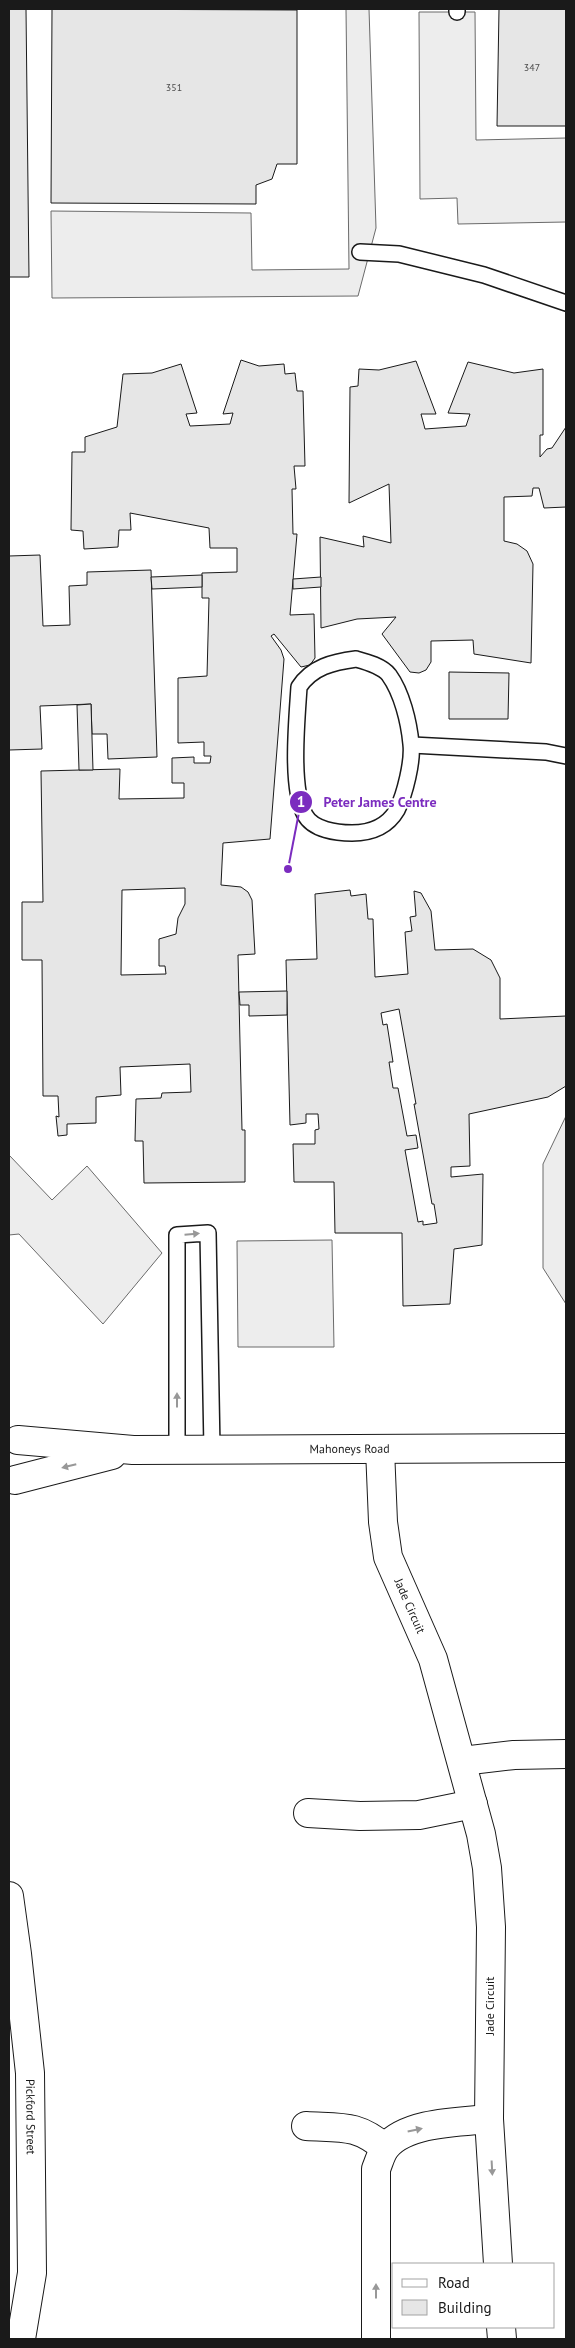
<svg xmlns="http://www.w3.org/2000/svg" width="575" height="2348" viewBox="0 0 575 2348" font-family="'PT Sans',sans-serif">
<style>
.built{fill:#ededed;stroke:#6a6a6a}
.building{fill:#e6e6e6;stroke:#1a1a1a;fill-rule:evenodd}
.lines{fill:none;stroke-linecap:round;stroke-linejoin:round}
.lane-casing{stroke:#1a1a1a;stroke-width:18}
.street-casing{stroke:#1a1a1a;stroke-width:30}
.secondary-casing{stroke:#1a1a1a;stroke-width:30}
.lane{stroke:#fff;stroke-width:15}
.street{stroke:#fff;stroke-width:28}
.secondary{stroke:#fff;stroke-width:28}
.oneway{fill:#989898}
.labels{text-anchor:middle;stroke-width:4;stroke-linejoin:round;paint-order:stroke}
.number-label{font-size:10px;fill:#4d4d4d}
.street-label{font-size:12px;fill:#1a1a1a;stroke:#fff}
.leader{fill:none;stroke:#7b2cbf;stroke-width:2}
.callout-dot{fill:#7b2cbf;stroke:#fff;stroke-width:2}
.mark-label{font-size:15px;text-anchor:middle;font-weight:bold;fill:#fff}
.callout-label{font-size:14px;text-anchor:middle;font-weight:bold;fill:#7b2cbf;stroke:#fff;stroke-width:4;stroke-linejoin:round;paint-order:stroke}
</style>
<rect width="100%" height="100%" fill="#fff"/>
<g class="built">
<polygon points="346,9 369,9 376,228 358,296 52,298 51,211 251,213 252,270 349,269"/>
<polygon points="419,12 475,12 476,140 566,138 566,222 458,224 457,198 420,199"/>
<polygon points="566,1116 566,1304 543,1268 543,1164"/>
<polygon points="9,1155 52,1200 87,1166 162,1253 103,1324 19,1234 9,1235"/>
<polygon points="332,1240 334,1347 238,1347 237,1241"/>
</g>
<g class="building">
<polygon points="9,9 26,9 29,277 9,277"/>
<polygon points="52,9 297,10 297,164 277,164 272,179 256,185 256,204 51,203"/>
<polygon points="499,9 566,9 566,126 497,126"/>
<path d="M 241,360 L 259,366 L 284,364 L 285,374 L 295,373 L 297,391 L 303,391 L 305,466 L 294,466 L 296,489 L 292,489 L 293,534 L 297,534 L 290,615 L 314,614 L 315,658 L 310,665 L 301,667 L 274,634 L 271,636 L 281,650 L 284,659 L 270,839 L 223,843 L 221,885 L 241,887 L 248,892 L 252,900 L 255,954 L 238,955 L 242,1130 L 245,1130 L 245,1182 L 144,1183 L 143,1141 L 135,1141 L 136,1099 L 161,1098 L 162,1093 L 191,1092 L 190,1064 L 120,1067 L 121,1095 L 96,1097 L 96,1123 L 67,1124 L 67,1135 L 58,1136 L 56,1116 L 59,1117 L 58,1096 L 43,1096 L 42,960 L 22,960 L 22,902 L 43,902 L 41,771 L 120,769 L 119,799 L 184,798 L 184,783 L 172,783 L 172,758 L 194,757 L 194,763 L 210,763 L 211,756 L 204,756 L 204,742 L 178,743 L 178,678 L 207,676 L 209,598 L 202,598 L 202,573 L 237,572 L 237,548 L 210,548 L 209,528 L 130,513 L 131,530 L 119,530 L 118,547 L 84,549 L 83,531 L 71,530 L 72,452 L 85,452 L 85,437 L 117,427 L 123,374 L 152,373 L 181,364 L 197,413 L 186,414 L 190,426 L 230,424 L 233,413 L 223,414 ZM 185,888 L 185,904 L 178,918 L 176,934 L 159,939 L 159,966 L 165,966 L 166,974 L 121,975 L 122,890 Z"/>
<polygon points="416,361 436,414 421,414 425,429 466,426 470,414 448,413 468,362 514,373 543,369 543,435 540,435 540,457 547,449 552,448 566,427 566,507 544,508 539,488 533,488 532,496 504,497 504,541 517,544 527,551 533,564 531,663 474,654 473,640 431,641 431,662 426,670 419,673 410,672 382,634 396,617 357,619 321,628 320,537 364,547 363,536 391,543 389,484 349,503 350,387 358,386 359,369 379,370"/>
<polygon points="40,555 43,626 70,625 69,586 87,585 87,572 151,570 157,757 108,759 107,734 92,734 91,704 40,706 42,749 9,750 9,556"/>
<polygon points="202,575 202,587 152,589 151,577"/>
<polygon points="321,577 321,587 293,589 293,579"/>
<polygon points="449,672 509,673 508,719 449,719"/>
<polygon points="91,704 93,770 79,770 77,705"/>
<path d="M 350,890 L 351,896 L 366,894 L 368,919 L 373,919 L 375,977 L 408,974 L 405,932 L 412,931 L 410,917 L 416,916 L 414,891 L 421,893 L 431,911 L 435,950 L 473,949 L 491,960 L 500,978 L 500,1019 L 566,1016 L 566,1086 L 548,1097 L 469,1114 L 470,1166 L 451,1167 L 451,1177 L 483,1174 L 482,1245 L 454,1249 L 450,1304 L 403,1306 L 402,1233 L 335,1233 L 334,1182 L 294,1182 L 293,1144 L 315,1144 L 315,1130 L 319,1129 L 318,1114 L 306,1114 L 306,1123 L 290,1125 L 286,960 L 317,959 L 315,894 ZM 399,1009 L 416,1104 L 414,1104 L 432,1204 L 434,1204 L 437,1223 L 423,1225 L 423,1221 L 418,1222 L 405,1150 L 418,1148 L 416,1135 L 407,1136 L 398,1088 L 393,1088 L 389,1062 L 393,1062 L 387,1024 L 383,1025 L 381,1013 Z"/>
<polygon points="287,991 287,1015 249,1016 249,1005 240,1005 239,992"/>
</g>
<g class="lines">
<g class="lane-casing">
<g id="lane">
<polyline points="457,9 457,12"/>
<polyline points="360,252 399,254 484,275 566,303"/>
<path d="M 356,659 C 367,662 382,666 389,675 C 402,693 409,722 411,744 C 413,761 405,794 397,810 C 387,827 371,833 352,833 C 337,833 313,830 305,815 C 290,788 297,719 299,687 C 312,667 333,662 356,659 Z"/>
<polyline points="412,745 546,752 566,756"/>
<polyline points="177,1449 177,1235 208,1233 212,1449"/>
</g>
</g>
<g class="street-casing">
<g id="street">
<path id="s1" d="M 380,1449 L 383,1522 L 388,1557 L 433,1659 L 481,1834 L 487,1868 L 491,1927 L 489,2119 L 498,2264"/>
<polyline points="462,1761 514,1755 566,1754"/>
<polyline points="308,1813 360,1816 419,1815 473,1804"/>
<path id="s2" d="M 9,1896 L 17,1954 L 30,2073 L 32,2273 L 21,2339"/>
<path d="M 306,2126 C 342,2128 357,2124 385,2148"/>
<polyline points="501,2327 502,2339"/>
<path d="M 376,2339 L 376,2169 C 379,2162 381,2153 386,2147 C 407,2122 459,2122 489,2119"/>
</g>
</g>
<g class="secondary-casing">
<g id="secondary">
<path id="s3" d="M 18,1440 L 133,1450 L 566,1448"/>
<polyline points="15,1480 112,1455"/>
</g>
</g>
<use href="#lane" class="lane"/>
<use href="#street" class="street"/>
<use href="#secondary" class="secondary"/>
</g>
<defs><path id="oneway-solid" d="M-6-.8H1V-3.2L6.5 0L1 3.2V.8H-6Z" transform="scale(1.25)"/></defs>
<g class="oneway">
<use href="#oneway-solid" transform="translate(192 1234) rotate(-5)"/>
<use href="#oneway-solid" transform="translate(177 1400) rotate(-90)"/>
<use href="#oneway-solid" transform="translate(69 1466) rotate(166)"/>
<use href="#oneway-solid" transform="translate(415 2130) rotate(-12)"/>
<use href="#oneway-solid" transform="translate(492 2168) rotate(87)"/>
<use href="#oneway-solid" transform="translate(376 2291) rotate(-90)"/>
</g>
<g class="labels">
<g class="number-label">
<text x="532" y="71">347</text>
<text x="174" y="91">351</text>
</g>
<g class="street-label">
<text dy="4" stroke="none"><textPath href="#s3" startOffset="332">Mahoneys Road</textPath></text>
<text dy="4" stroke="none"><textPath href="#s1" startOffset="162">Jade Circuit</textPath></text>
<text transform="translate(490 2006) rotate(-90)" y="4">Jade Circuit</text>
<text dy="4" stroke="none"><textPath href="#s2" startOffset="222">Pickford Street</textPath></text>
</g>
</g>
<path class="leader" d="M288 869L301 802"/>
<g class="callout-dot">
<circle cx="288" cy="869" r="5"/>
<circle cx="301" cy="802" r="12"/>
</g>
<g class="mark-label">
<text x="301" y="807">1</text>
</g>
<g class="callout-label">
<text x="380" y="807">Peter James Centre</text>
</g>
<rect width="575" height="2348" fill="none" stroke="#1a1a1a" stroke-width="20"/>
<rect x="392" y="2263" width="162" height="65" fill="#ffffff" stroke="#a3a3a3"/>
<rect x="402" y="2279" width="25" height="8" fill="#ffffff" stroke="#a3a3a3"/>
<text x="438" y="2288" font-size="15" fill="#1a1a1a">Road</text>
<rect x="402" y="2300" width="25" height="15" fill="#e6e6e6" stroke="#a3a3a3"/>
<text x="438" y="2313" font-size="15" fill="#1a1a1a">Building</text>
</svg>
